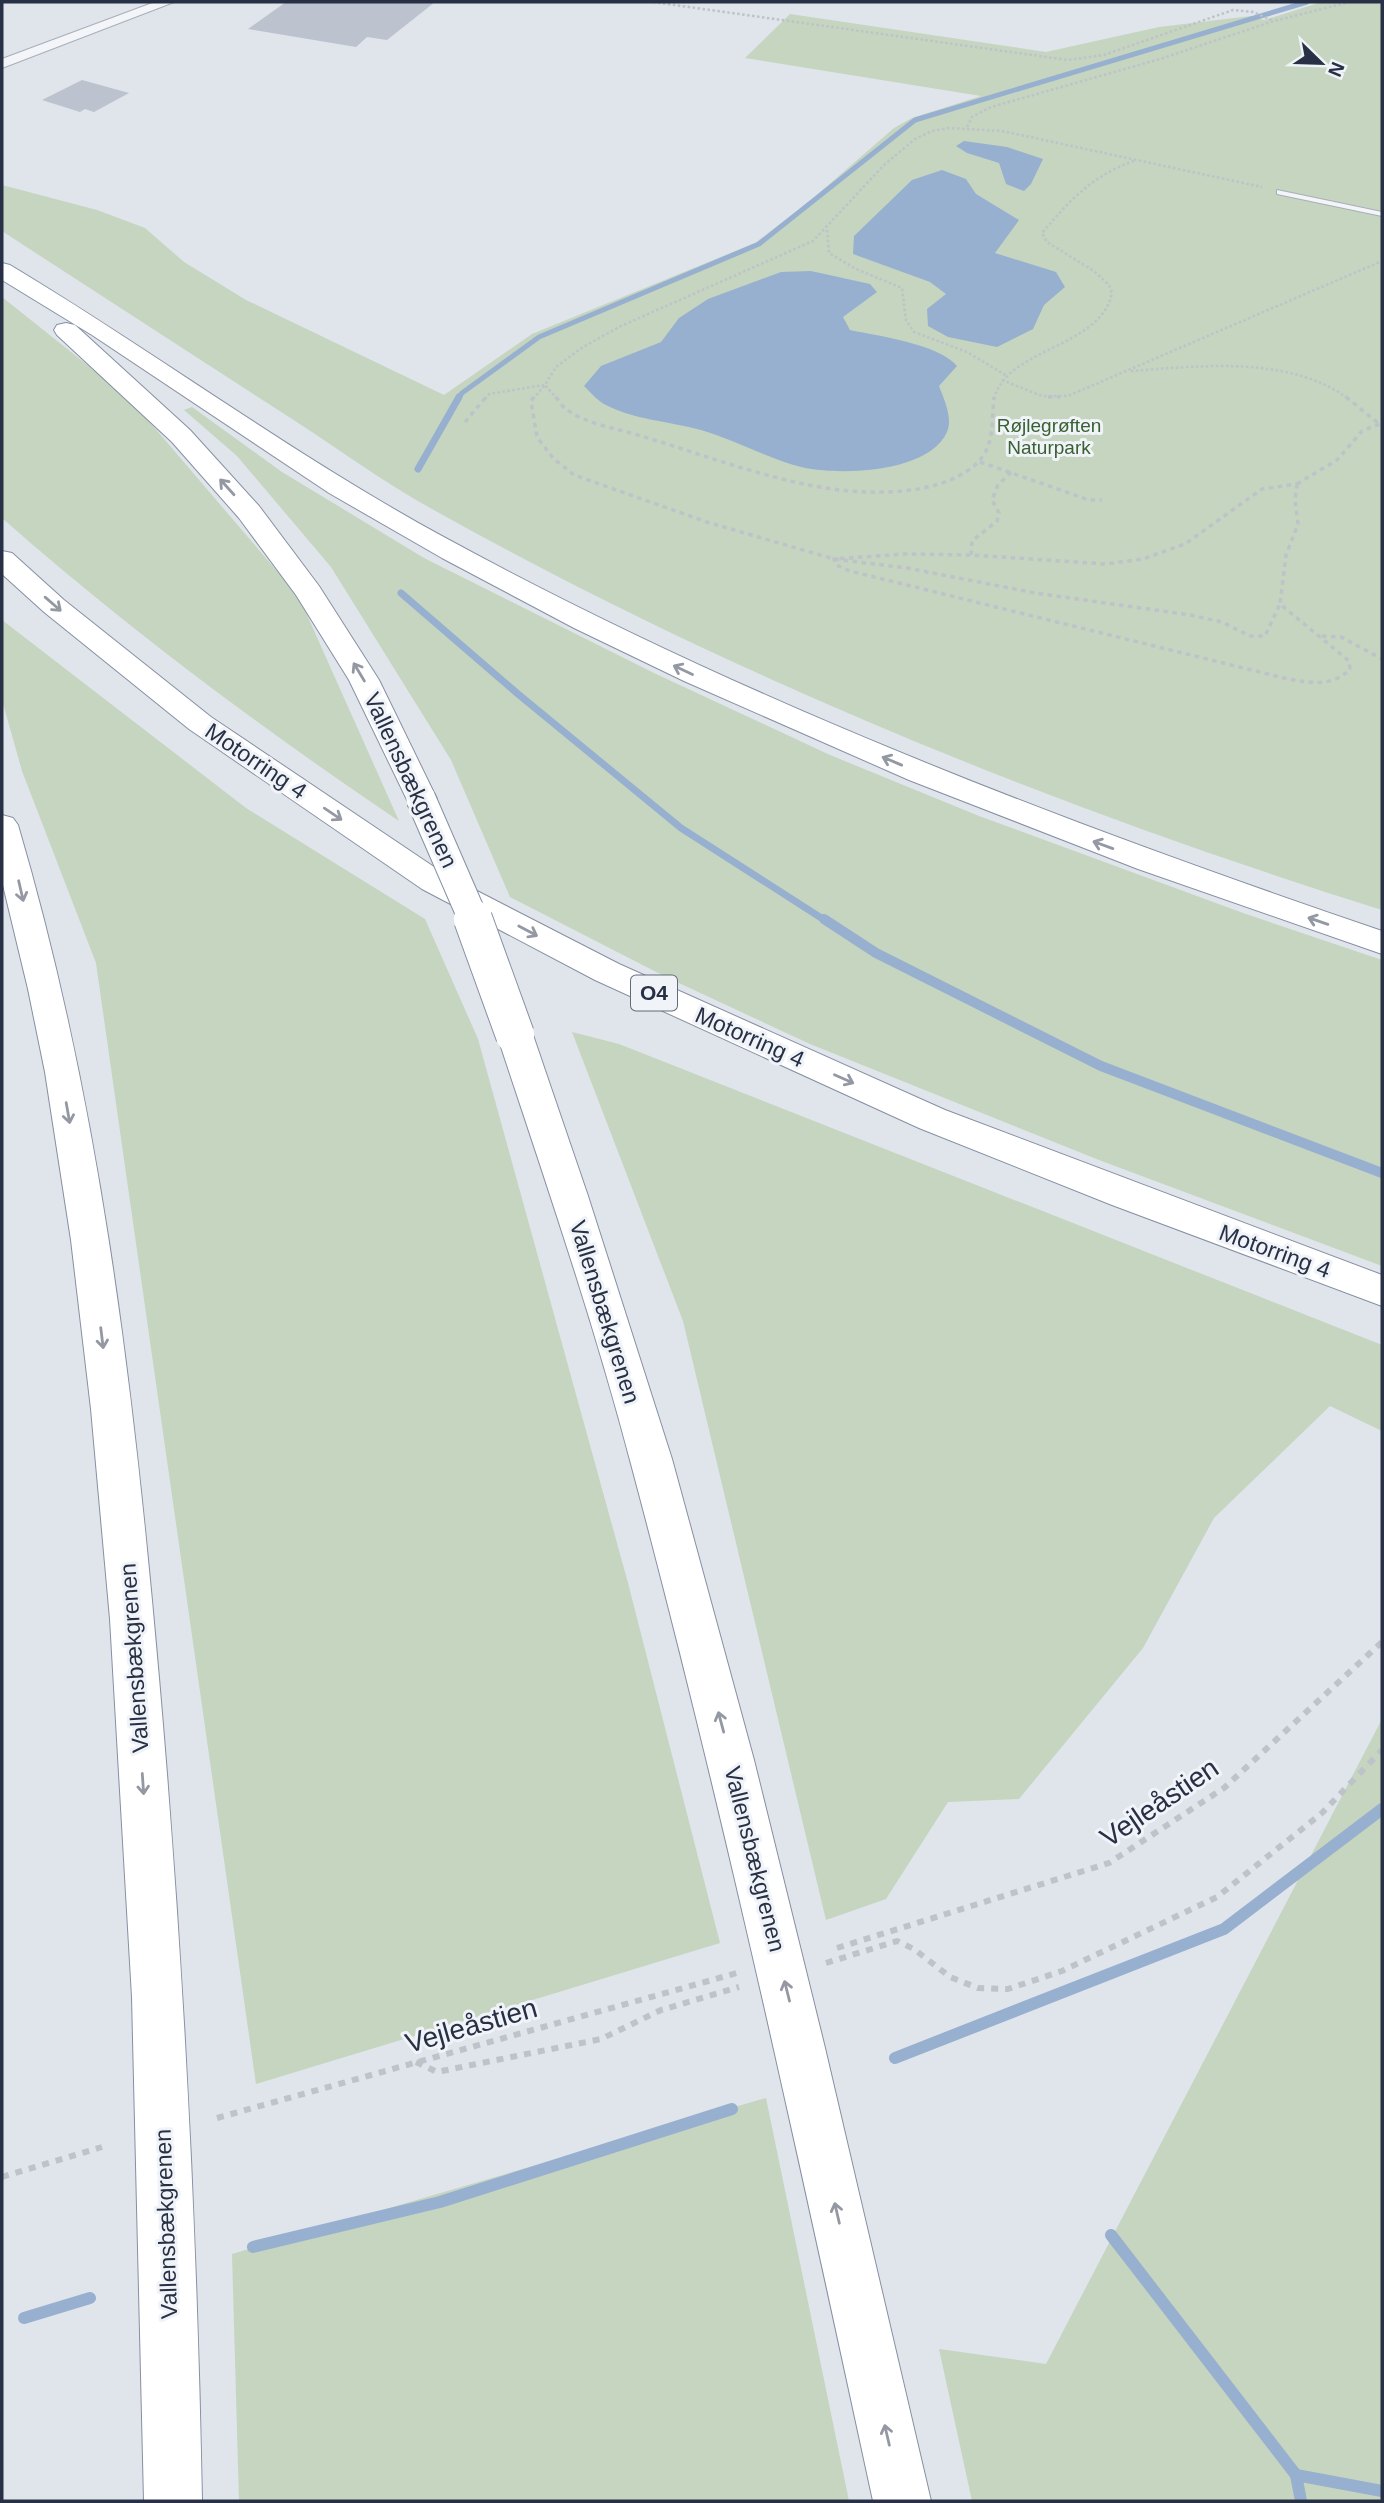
<svg xmlns="http://www.w3.org/2000/svg" width="1384" height="2503" viewBox="0 0 1384 2503" font-family="Arial,sans-serif">
<style>
.green{fill:#c5d5c0}
.water{fill:#97b0cf}
.lines{fill:none;stroke-linecap:round;stroke-linejoin:round}
.stream-far3{stroke:#97b0cf;stroke-width:5}
.stream-far2{stroke:#97b0cf;stroke-width:7}
.stream-far1{stroke:#97b0cf;stroke-width:10}
.stream{stroke:#97b0cf;stroke-width:12}
.building{fill:#bcc2ce}
.service-casing{stroke:#a8aeb9;stroke-width:2}
.minor-casing{stroke:#a8aeb9;stroke-width:2}
.motorway-casing{stroke:#8690a3;stroke-width:2}
.path-far2{stroke:#bec2c9;stroke-width:2.5;stroke-dasharray:2.5 2.5;stroke-linecap:butt}
.path-far1{stroke:#bec2c9;stroke-width:3.5;stroke-dasharray:4.5 4.5;stroke-linecap:butt}
.path{stroke:#bec2c9;stroke-width:6;stroke-dasharray:7 7;stroke-linecap:butt}
.service{fill:#f3f5f8;fill-rule:evenodd}
.minor{fill:#f3f5f8;fill-rule:evenodd}
.motorway{fill:#fff;fill-rule:evenodd}
.motorway-bridge-far1-casing{stroke:#8690a3;stroke-width:31;stroke-linecap:butt}
.motorway-bridge-casing{stroke:#8690a3;stroke-width:40;stroke-linecap:butt}
.motorway-bridge-far1{stroke:#fff;stroke-width:29}
.motorway-bridge{stroke:#fff;stroke-width:38}
.oneway{stroke:#9398a2}
.labels{text-anchor:middle;stroke-width:6;stroke-linejoin:round;paint-order:stroke}
.far-park-label{font-size:19px;fill:#396132;stroke:#f0f3f8}
.shield{fill:#f0f3f8;stroke:#636a7a;stroke-width:2}
.shield-label{font-size:21px;font-weight:bold;fill:#273044}
.street-label{font-size:23px;fill:#273044;stroke:#f0f3f8}
.near-street-label{font-size:28px;fill:#273044;stroke:#f0f3f8}
</style>
<rect width="100%" height="100%" fill="#e0e4eb"/>
<g class="green">
<path d="M 1322,2 L 1382,2 L 1382,910 C 1054,807 733,677 432,509 C 383,482 336,447 289,417 C 193,355 97,293 2,231 L 2,185 L 97,210 L 145,228 L 184,262 L 246,300 L 444,395 L 532,334 L 755,243 L 811,200 L 894,128 L 912,118 L 981,96 L 745,58 L 790,14 L 1046,52 L 1159,27 L 1251,16 L 1264,20 Z"/>
<path d="M 2,297 L 130,399 L 299,597 L 399,821 C 261,728 127,628 2,518 Z"/>
<polygon points="192,407 282,472 424,558 656,674 830,755 979,816 1243,913 1382,960 1382,1266 1099,1160 810,1044 666,977 510,897 451,760 331,567 237,456 184,410"/>
<polygon points="2,620 246,808 425,919 478,1039 628,1583 720,1943 256,2084 96,963 22,771 2,700"/>
<polygon points="572,1032 619,1044 1382,1345 1382,1431 1330,1406 1214,1518 1143,1648 1019,1799 948,1802 886,1899 826,1920 683,1321"/>
<polygon points="1382,1719 1382,2501 972,2501 939,2349 1046,2364"/>
<polygon points="766,2098 849,2501 239,2501 232,2254"/>
</g>
<g class="water">
<polygon points="964,141 1007,147 1043,159 1031,184 1024,191 1006,184 999,163 967,153 956,146"/>
<polygon points="942,170 966,179 976,194 1019,220 995,253 1056,272 1065,287 1044,305 1033,329 997,347 948,337 928,326 927,309 946,294 930,282 853,254 854,236 912,180"/>
<path d="M 811,271 L 870,284 L 877,292 L 843,317 L 850,330 C 878,336 939,344 957,366 L 939,386 C 944,399 953,418 947,432 C 929,473 839,476 801,467 C 767,458 735,440 701,430 C 669,421 633,420 604,404 C 597,400 590,392 584,386 L 601,366 L 661,342 L 679,318 L 708,299 L 781,272 Z"/>
</g>
<g class="lines">
<polyline class="stream-far3" points="458,399 462,393 539,337 759,244 915,120 1307,2"/>
<g class="stream-far2">
<polyline points="418,469 459,397"/>
<polyline points="401,593 518,694 681,828 826,921"/>
</g>
<polyline class="stream-far1" points="824,919 876,953 1101,1066 1382,1173"/>
<g class="stream">
<polyline points="895,2058 1224,1929 1382,1809"/>
<polyline points="1111,2235 1296,2475 1382,2491"/>
<polyline points="253,2247 440,2202 732,2109"/>
<polyline points="24,2318 90,2298"/>
<polyline points="1296,2475 1301,2501"/>
</g>
</g>
<g class="building">
<polygon points="286,2 435,2 387,40 367,37 356,47 248,29"/>
<polygon points="82,80 129,93 94,112 85,109 80,112 42,100"/>
</g>
<g class="lines">
<g class="service-casing">
<polygon id="service" points="1277,190 1382,212 1382,216 1277,194"/>
</g>
<g class="minor-casing">
<polygon id="minor" points="155,2 174,2 2,68 2,59"/>
</g>
<g class="motorway-casing">
<g id="motorway">
<path d="M 2,263 L 10,265 C 155,352 292,454 440,535 C 740,699 1059,821 1382,931 L 1382,954 L 1138,869 L 909,780 L 684,681 L 574,628 L 442,558 L 329,493 L 92,335 L 2,280 Z"/>
<polygon points="66,323 75,325 190,430 259,506 319,586 379,680 437,799 432,806 421,809 410,806 349,680 296,595 239,518 172,442 57,335 54,330 57,325"/>
<polygon points="2,551 12,553 64,600 211,717 446,875 619,964 945,1110 1382,1275 1382,1306 1112,1205 919,1128 595,980 422,889 189,729 44,612 2,574"/>
<path d="M 2,815 L 13,818 L 18,825 C 100,1103 134,1390 159,1678 C 183,1952 197,2227 202,2501 L 144,2501 L 132,1997 L 110,1619 L 91,1409 L 71,1240 L 45,1072 L 28,989 L 2,881 Z"/>
<path d="M 515,1023 L 527,1026 L 533,1035 L 588,1196 L 672,1459 L 754,1760 L 825,2048 L 931,2501 L 873,2501 C 798,2154 723,1807 631,1464 C 593,1319 544,1177 497,1035 L 503,1026 Z"/>
</g>
</g>
<g class="path-far2">
<polyline points="653,2 1068,60 1104,55 1233,10 1253,12 1274,21"/>
<polyline points="967,127 972,117 991,107 1160,59 1274,21 1350,2"/>
<polyline points="827,230 829,253 856,269 902,288 906,320 914,332 967,352 1007,376"/>
<path d="M 1131,371 C 1200,366 1289,355 1349,399"/>
<polyline points="1002,380 1042,396 1068,396 1382,261"/>
<polyline points="485,399 489,394 544,385"/>
<polyline points="533,399 545,385"/>
<polyline points="557,399 545,385 556,367 583,347 621,326 813,241 884,165 915,139 932,131 949,128 1002,131 1262,187"/>
<path d="M 994,399 C 1006,348 1101,348 1112,293 L 1109,285 L 1094,271 L 1047,242 L 1042,233 C 1069,201 1093,175 1134,161"/>
</g>
<g class="path-far1">
<polyline points="534,397 531,401 537,437 553,458 574,475 707,522 834,559 907,568 1035,593 1190,615 1222,622 1250,636 1265,636 1280,604"/>
<path d="M 556,397 C 559,401 562,406 566,409 C 585,424 619,429 641,436 C 712,457 793,490 867,492 C 902,493 946,489 974,466 C 996,447 991,423 994,397"/>
<polyline points="1048,397 1060,397"/>
<polyline points="1346,397 1378,423"/>
<polyline points="465,422 486,397"/>
<polyline points="980,462 1089,500 1102,500"/>
<path d="M 1297,484 L 1295,500 L 1298,524 L 1286,555 L 1280,604 L 1349,661 L 1350,669 C 1333,687 1311,683 1288,679 L 850,571 L 836,565 L 834,559 L 906,554 L 971,555 L 1106,564 L 1143,559 L 1185,544 L 1262,489 Z"/>
<polyline points="1297,484 1337,460 1362,431 1382,423"/>
<polyline points="971,555 972,541 997,521 999,513 992,500 998,485 1011,472"/>
<polyline points="1322,636 1341,637 1382,659"/>
</g>
<g class="path">
<polyline points="837,1948 1109,1863 1224,1788 1382,1642"/>
<polyline points="826,1963 897,1941 914,1949 950,1977 978,1988 1008,1989 1062,1971 1217,1897 1322,1813 1382,1750"/>
<polyline points="416,2062 437,2072 601,2039 661,2010 739,1987"/>
<polyline points="217,2118 737,1973"/>
<polyline points="2,2177 102,2147"/>
</g>
<use href="#service" class="service"/>
<use href="#minor" class="minor"/>
<use href="#motorway" class="motorway"/>
<g class="motorway-bridge-far1-casing">
<polyline id="motorway-bridge-far1" points="421,799 474,921"/>
</g>
<g class="motorway-bridge-casing">
<polyline id="motorway-bridge" points="473,919 515,1035"/>
</g>
<use href="#motorway-bridge-far1" class="motorway-bridge-far1"/>
<use href="#motorway-bridge" class="motorway-bridge"/>
</g>
<defs><path id="oneway-shaft" d="M-6 0H5M1.5-3L5.5 0L1.5 3" fill="none" stroke-width="1.6" stroke-linecap="round" stroke-linejoin="round" transform="scale(1.75)"/></defs>
<g class="oneway">
<use href="#oneway-shaft" transform="translate(227 487) rotate(-132)"/>
<use href="#oneway-shaft" transform="translate(53 604) rotate(41)"/>
<use href="#oneway-shaft" transform="translate(683 670) rotate(-155)"/>
<use href="#oneway-shaft" transform="translate(359 672) rotate(-121)"/>
<use href="#oneway-shaft" transform="translate(892 761) rotate(-157)"/>
<use href="#oneway-shaft" transform="translate(333 814) rotate(34)"/>
<use href="#oneway-shaft" transform="translate(1103 845) rotate(-160)"/>
<use href="#oneway-shaft" transform="translate(21 891) rotate(77)"/>
<use href="#oneway-shaft" transform="translate(1318 921) rotate(-161)"/>
<use href="#oneway-shaft" transform="translate(528 931) rotate(28)"/>
<use href="#oneway-shaft" transform="translate(844 1079) rotate(24)"/>
<use href="#oneway-shaft" transform="translate(68 1113) rotate(80)"/>
<use href="#oneway-shaft" transform="translate(102 1338) rotate(83)"/>
<use href="#oneway-shaft" transform="translate(721 1722) rotate(-105)"/>
<use href="#oneway-shaft" transform="translate(143 1784) rotate(86)"/>
<use href="#oneway-shaft" transform="translate(787 1991) rotate(-104)"/>
<use href="#oneway-shaft" transform="translate(837 2213) rotate(-103)"/>
<use href="#oneway-shaft" transform="translate(887 2435) rotate(-103)"/>
</g>
<g class="labels">
<g class="far-park-label">
<text x="1049" y="432">Røjlegrøften<tspan x="1049" dy="22">Naturpark</tspan></text>
</g>
<rect class="shield" x="631" y="975.5" width="46" height="35" rx="5"/>
<g class="shield-label">
<text x="654" y="1000">O4</text>
</g>
<g class="street-label">
<text transform="translate(256 761) rotate(34)" y="8">Motorring 4</text>
<text transform="translate(411 780) rotate(65)" y="8">Vallensbækgrenen</text>
<text transform="translate(750 1037) rotate(24)" y="8">Motorring 4</text>
<text transform="translate(1275 1251) rotate(20)" y="8">Motorring 4</text>
<text transform="translate(605 1312) rotate(73)" y="8">Vallensbækgrenen</text>
<text transform="translate(134 1658) rotate(-94)" y="8">Vallensbækgrenen</text>
<text transform="translate(755 1859) rotate(76)" y="8">Vallensbækgrenen</text>
<text transform="translate(166 2224) rotate(-92)" y="8">Vallensbækgrenen</text>
</g>
<g class="near-street-label">
<text transform="translate(1159 1802) rotate(-34)" y="10">Vejleåstien</text>
<text transform="translate(471 2025) rotate(-16)" y="10">Vejleåstien</text>
</g>
</g>
<rect width="1384" height="2503" fill="none" stroke="#273044" stroke-width="7"/>
<g transform="translate(1321 63) rotate(113)" stroke="#f0f3f8" stroke-width="5" paint-order="stroke">
<path d="M0-5L12 26L0 18L-12 26Z" fill="#273044"/>
<text y="-10" font-size="19" font-weight="bold" text-anchor="middle" fill="#273044">N</text>
</g>
</svg>
